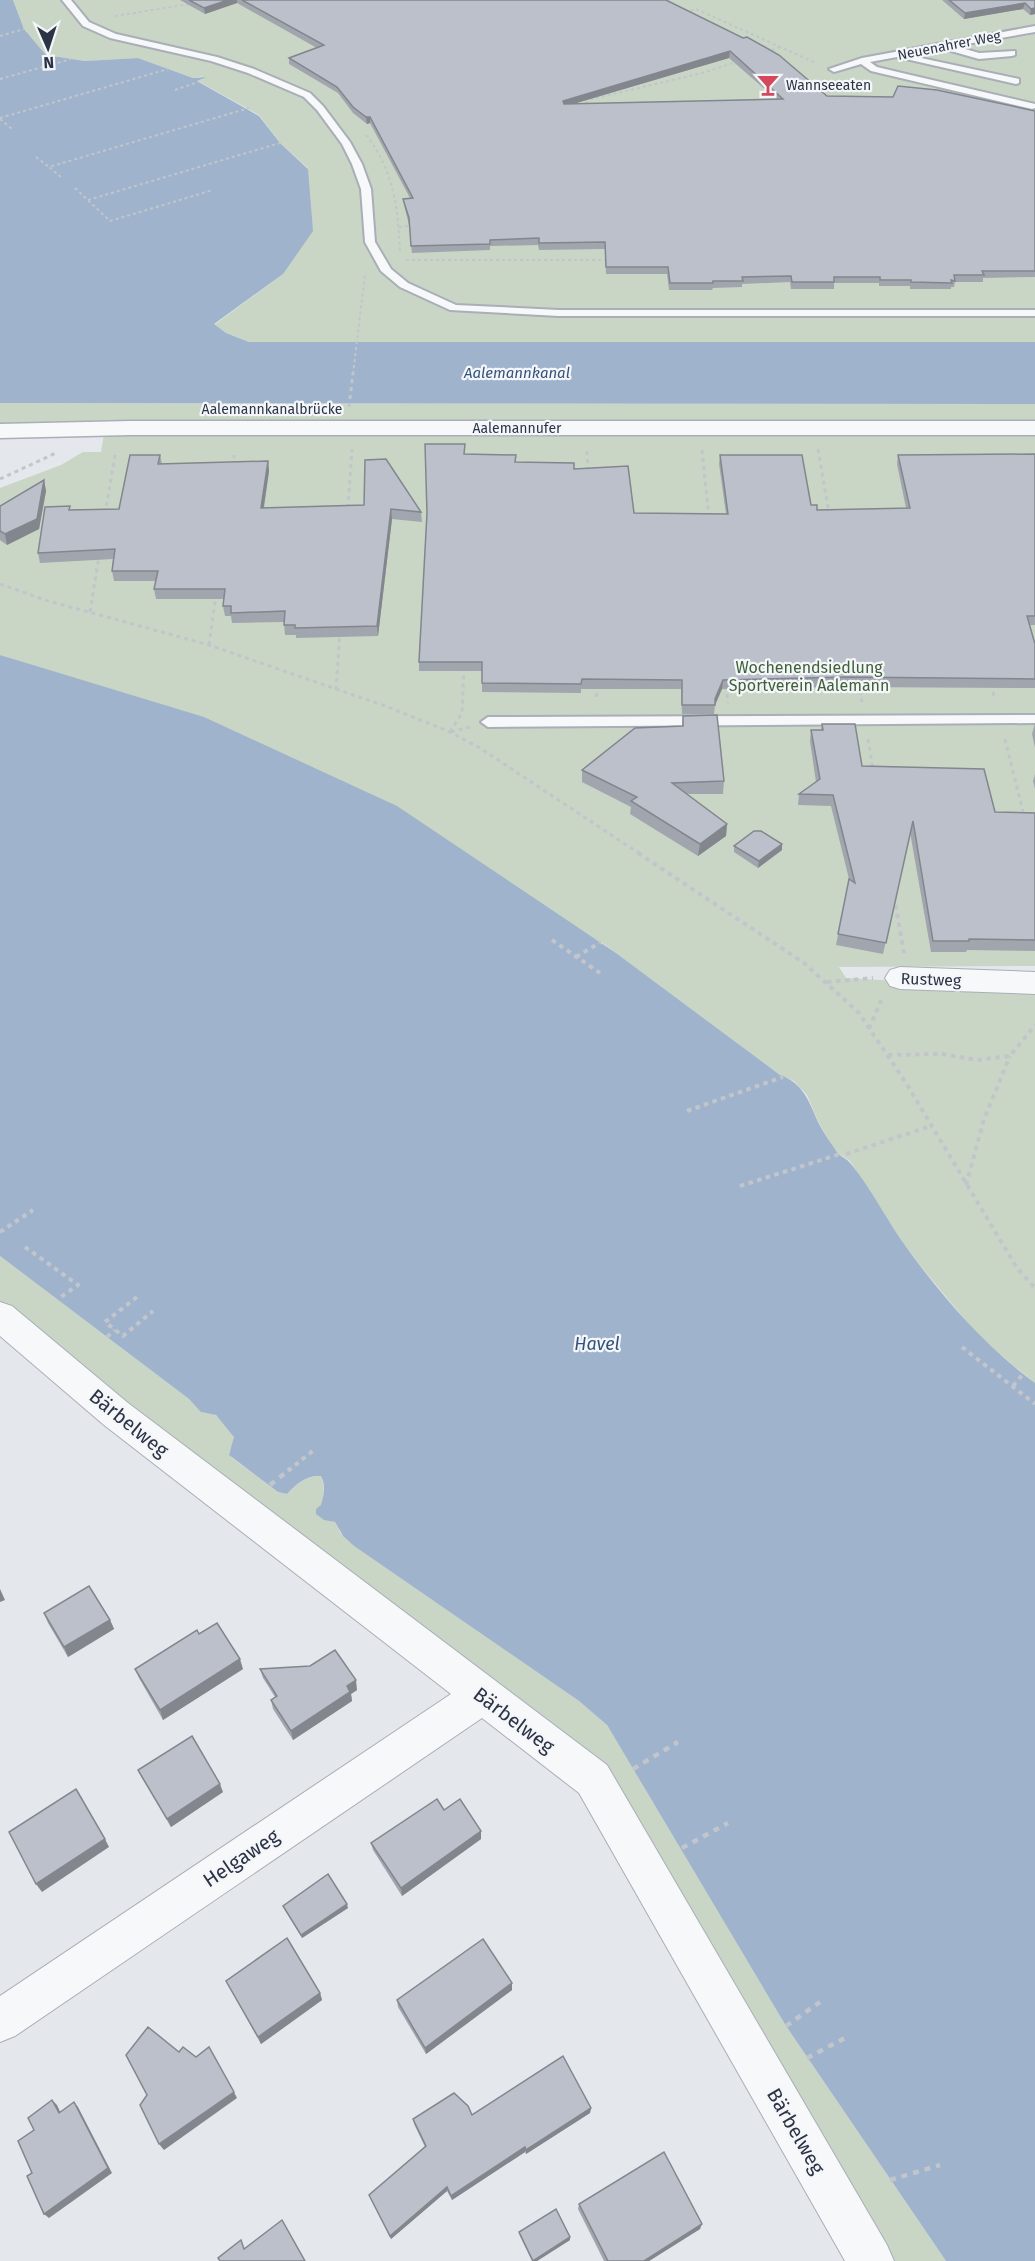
<svg xmlns="http://www.w3.org/2000/svg" width="1035" height="2261" viewBox="0 0 1035 2261" font-family="'Fira Sans',sans-serif">
<style>
.green{fill:#c9d6c5}
.water{fill:#9fb4cc}
.lines{fill:none;stroke-linecap:round;stroke-linejoin:round}
.service-casing{stroke:#a9aeb7;stroke-width:4}
.minor-casing{stroke:#a9aeb7;stroke-width:2}
.tertiary-casing{stroke:#a9aeb7;stroke-width:3}
.path-far3{stroke:#c2c5cb;stroke-width:2;stroke-dasharray:3 3;stroke-linecap:butt}
.path-far2{stroke:#c2c5cb;stroke-width:3;stroke-dasharray:4 4;stroke-linecap:butt}
.path-far1{stroke:#c2c5cb;stroke-width:4;stroke-dasharray:4.5 4.5;stroke-linecap:butt}
.path{stroke:#c2c5cb;stroke-width:4.5;stroke-dasharray:6 6;stroke-linecap:butt}
.service{fill:#f7f8fa;fill-rule:evenodd}
.minor{fill:#f7f8fa;fill-rule:evenodd}
.tertiary{fill:#f7f8fa;fill-rule:evenodd}
.wall{fill:#a1a5ae;fill-rule:evenodd}
.shaded-wall{fill:#83868d}
.building{fill:#bbc0ca;stroke:#83868d;stroke-width:1.5;fill-rule:evenodd}
.labels{text-anchor:middle;stroke-width:4.5;stroke-linejoin:round;paint-order:stroke}
.far-street-label{font-size:14px;fill:#2b3445;stroke:#f4f6f9}
.far-poi-label{font-size:14px;fill:#2b3445;stroke:#f4f6f9;text-anchor:start}
.far-water-label{font-size:15px;font-style:italic;fill:#34527a;stroke:#f4f6f9}
.park-label{font-size:16px;fill:#3f6138;stroke:#f4f6f9}
.street-label{font-size:16px;fill:#2b3445;stroke:#f4f6f9}
.water-label{font-size:18px;font-style:italic;fill:#34527a;stroke:#f4f6f9}
.near-street-label{font-size:20px;fill:#2b3445;stroke:#f4f6f9}
</style>
<rect width="100%" height="100%" fill="#e4e7ec"/>
<g class="green">
<polygon points="13,0 1035,0 1035,342 249,342 226,333 214,325 283,274 308,168 280,143 259,115 196,80 203,76 193,78 138,58 85,61 46,55 24,29"/>
<polygon points="0,403 1035,404 1035,427 0,430"/>
<polygon points="1035,432 1035,966 839,967 846,978 914,982 1035,984 1035,1383 981,1339 923,1269 890,1226 850,1161 835,1151 818,1121 807,1095 794,1081 780,1075 616,953 601,942 57,674 0,655 0,488 61,465 83,452 101,452 104,434"/>
<path d="M 0,1256 L 189,1399 L 204,1413 C 216,1413 217,1416 224,1424 C 235,1437 238,1437 229,1453 L 232,1458 L 278,1492 L 287,1494 C 297,1484 306,1475 321,1476 C 327,1490 321,1503 323,1518 L 335,1522 L 341,1534 L 354,1546 L 579,1701 L 607,1725 L 786,2026 L 946,2261 L 887,2261 L 598,1774 L 0,1303 Z"/>
</g>
<g class="water">
<polygon points="0,0 13,0 24,29 46,55 85,61 138,58 193,78 206,77 197,81 259,116 280,143 308,169 313,231 283,274 214,324 226,333 249,342 1035,342 1035,404 0,403"/>
<path d="M 0,655 L 204,717 L 397,806 L 616,953 L 780,1075 C 803,1083 809,1101 818,1122 C 823,1131 829,1141 835,1149 C 838,1156 847,1158 851,1164 C 873,1191 888,1223 909,1251 C 945,1300 986,1347 1035,1383 L 1035,2261 L 946,2261 L 786,2026 L 607,1725 L 579,1701 L 354,1546 L 343,1536 L 335,1522 L 324,1520 L 316,1514 L 316,1509 L 321,1505 C 324,1495 326,1486 321,1476 C 307,1475 297,1483 287,1494 L 278,1492 L 229,1455 L 234,1437 L 216,1415 L 201,1412 L 189,1399 L 0,1256 Z"/>
</g>
<g class="lines">
<g class="service-casing">
<g id="service">
<polygon points="62,0 71,0 89,22 116,34 217,57 254,69 310,93 323,106 350,142 362,164 371,189 375,242 391,269 408,283 456,305 559,310 1035,310 1035,316 559,316 450,310 400,287 381,271 365,242 361,189 352,164 342,144 317,110 304,97 248,73 211,61 110,38 83,26"/>
<polygon points="1035,26 1035,32 955,46 979,53 1015,51 1015,55 1012,56 979,59 944,49 907,55 1019,79 1019,83 1016,84 897,57 870,62 877,67 902,73 1035,104 1035,108 1032,109 871,71 861,64 834,72 829,69 862,58"/>
<polygon points="1035,715 1035,723 488,727 481,722 488,717"/>
</g>
</g>
<g class="minor-casing">
<g id="minor">
<polygon points="900,967 1035,972 1035,994 900,989 890,986 885,978 890,970"/>
<polygon points="0,1302 12,1306 128,1403 607,1765 887,2245 894,2261 845,2261 579,1793 482,1718 15,2036 0,2042 0,1996 451,1694 104,1425 0,1336"/>
</g>
</g>
<g class="tertiary-casing">
<polygon id="tertiary" points="130,421 1035,421 1035,435 130,435 0,438 0,424"/>
</g>
<g class="path-far3">
<polyline points="685,13 696,9 816,63"/>
<polyline points="115,16 190,4"/>
<polyline points="0,36 24,29"/>
<polyline points="766,52 780,47"/>
<polyline points="0,79 71,59"/>
<polyline points="826,85 834,100"/>
<polyline points="175,90 198,82"/>
<polyline points="580,106 592,99 702,73 739,61"/>
<polyline points="0,118 168,69"/>
<polyline points="0,119 12,129"/>
<path d="M 366,135 C 394,170 398,209 400,252"/>
<polyline points="36,157 49,167"/>
<polyline points="61,177 49,167 249,108"/>
<polyline points="75,188 110,221 213,190"/>
<polyline points="88,200 280,143"/>
<polyline points="399,227 413,226"/>
<polyline points="406,260 608,260"/>
<polyline points="353,374 365,274"/>
</g>
<g class="path-far2">
<polyline points="349,407 353,373"/>
<polyline points="818,449 829,513"/>
<polyline points="702,450 709,518"/>
<polyline points="587,451 588,473"/>
<polyline points="233,466 234,455"/>
<polyline points="0,479 56,453"/>
<polyline points="348,508 352,449"/>
<polyline points="105,514 115,455"/>
<polyline points="0,584 45,600 209,645 388,707 450,732 480,748 640,854"/>
<polyline points="90,612 99,556"/>
<polyline points="209,645 216,595"/>
<polyline points="858,683 862,702"/>
<polyline points="991,684 995,700"/>
<polyline points="596,685 597,701"/>
<polyline points="726,686 728,703"/>
<polyline points="336,690 340,632"/>
<polyline points="450,732 462,713 464,667"/>
<polyline points="451,732 470,727"/>
<polyline points="868,739 873,770"/>
<polyline points="1005,739 1024,816"/>
</g>
<g class="path-far1">
<polyline points="638,853 804,963 859,1013 906,1083 1017,1268 1035,1288"/>
<polyline points="894,896 904,953"/>
<polyline points="552,940 600,973"/>
<polyline points="576,957 601,942"/>
<polyline points="827,982 873,978"/>
<polyline points="869,1029 882,998"/>
<polyline points="888,1055 942,1054 977,1060 1010,1056 1035,1025"/>
<polyline points="687,1111 783,1077"/>
<polyline points="846,1154 931,1126"/>
<polyline points="966,1185 984,1119 1010,1056"/>
<polyline points="740,1186 840,1154"/>
<polyline points="0,1232 33,1210"/>
<polyline points="25,1247 78,1285 58,1299"/>
<polyline points="137,1297 105,1322 123,1336 153,1311"/>
<polyline points="107,1337 115,1330"/>
<polyline points="962,1347 1035,1404"/>
<polyline points="1013,1386 1023,1374"/>
<polyline points="288,1471 315,1449"/>
</g>
<g class="path">
<polyline points="270,1485 290,1469"/>
<polyline points="633,1769 678,1742"/>
<polyline points="682,1848 728,1823"/>
<polyline points="786,2026 820,2002"/>
<polyline points="807,2058 845,2038"/>
<polyline points="890,2180 940,2165"/>
</g>
<use href="#service" class="service"/>
<use href="#minor" class="minor"/>
<use href="#tertiary" class="tertiary"/>
</g>
<g class="wall">
<path d="M 180,0 L 666,0 L 827,96 L 1035,111 L 1035,277 L 983,278 L 983,282 L 955,282 L 954,287 L 951,287 L 951,289 L 910,289 L 910,286 L 879,286 L 879,283 L 834,283 L 834,289 L 791,289 L 790,282 L 742,284 L 742,287 L 713,288 L 712,290 L 669,290 L 667,274 L 606,274 L 605,249 L 539,250 L 538,245 L 490,246 L 490,250 L 412,253 L 409,225 L 404,205 L 403,199 L 410,198 L 370,123 L 367,124 L 353,113 L 338,93 L 289,64 L 289,58 L 317,48 L 237,3 L 205,14 ZM 729,58 L 776,99 L 573,104 Z"/>
<polygon points="942,0 1035,0 1035,14 1030,15 1023,9 964,19"/>
<polygon points="465,454 515,462 574,469 634,513 726,514 719,464 720,455 817,510 906,508 897,464 898,455 1035,454 1035,625 1030,625 1035,644 1035,688 845,687 722,689 715,705 714,714 682,714 681,689 581,689 581,693 482,692 482,671 419,671 419,662"/>
<polygon points="160,455 162,464 268,461 269,471 264,508 364,505 421,512 422,522 392,519 378,636 296,638 296,635 285,635 284,622 232,623 231,616 225,616 223,606 224,599 156,599 154,589 156,581 114,581 112,571 113,559 40,563 38,553 119,509"/>
<polygon points="44,480 46,491 39,529 7,545 0,540 0,506"/>
<polygon points="683,716 724,781 723,794 687,794 727,824 726,836 698,856 630,814 631,807 582,782 582,770 682,726"/>
<polygon points="1035,723 1035,748 1032,734"/>
<polygon points="822,724 862,766 995,812 1035,813 1035,951 967,950 966,952 931,952 910,832 883,954 836,945 849,879 831,806 798,805 799,794 816,782 810,741 811,730 821,730"/>
<polygon points="1035,774 1035,789 1033,781"/>
<polygon points="734,846 782,850 758,868 734,852"/>
<polygon points="44,1613 110,1620 114,1629 68,1657 48,1623"/>
<polygon points="199,1634 243,1669 163,1720 139,1678 135,1669"/>
<polygon points="260,1669 357,1690 351,1694 352,1701 293,1740 273,1709 271,1700 275,1697 263,1678"/>
<polygon points="138,1770 223,1792 171,1827 142,1778"/>
<polygon points="444,1810 481,1839 402,1896 373,1850 371,1843"/>
<polygon points="283,1906 348,1908 302,1938 285,1910"/>
<polygon points="226,1981 320,1993 322,2000 261,2044"/>
<polygon points="512,1990 426,2054 398,2007 397,2000"/>
<polygon points="591,2108 590,2113 526,2154 525,2152 452,2200 447,2191 391,2239 369,2195 425,2147 414,2124 413,2119"/>
<polygon points="579,2204 700,2229 649,2261 604,2261 578,2209"/>
<polygon points="519,2232 570,2240 537,2261 532,2261 519,2234"/>
</g>
<g class="shaded-wall">
<polygon points="228,0 237,0 237,3 205,14 204,8"/>
<polygon points="1025,3 1023,9 964,19 965,13"/>
<polygon points="1035,8 1035,14 1030,15 1031,9"/>
<polygon points="730,51 729,58 563,107 563,101"/>
<polygon points="366,117 370,117 370,123 367,124"/>
<polygon points="268,461 269,471 262,518 261,508"/>
<polygon points="44,480 46,491 39,529 7,545 5,534"/>
<polygon points="391,509 392,519 378,636 377,626"/>
<polygon points="723,680 722,689 715,705 715,699"/>
<polygon points="727,824 726,836 698,856 700,844"/>
<polygon points="782,844 782,850 758,868 759,861"/>
<polygon points="0,1589 5,1600 0,1602"/>
<polygon points="110,1620 114,1629 68,1657 64,1647"/>
<polygon points="240,1659 243,1669 163,1720 160,1710"/>
<polygon points="356,1680 357,1690 351,1694 352,1701 293,1740 291,1731 347,1686"/>
<polygon points="220,1784 223,1792 171,1827 167,1819"/>
<polygon points="481,1831 481,1839 402,1896 401,1888"/>
<polygon points="105,1839 109,1847 42,1892 36,1884"/>
<polygon points="347,1904 348,1908 302,1938 301,1935"/>
<polygon points="512,1983 512,1990 426,2054 425,2048"/>
<polygon points="320,1993 322,2000 261,2044 258,2037"/>
<polygon points="234,2092 237,2098 164,2150 159,2144"/>
<polygon points="52,2100 57,2105 63,2118 59,2113"/>
<polygon points="74,2102 78,2107 112,2173 49,2218 44,2214"/>
<polygon points="591,2108 590,2113 526,2154 526,2150"/>
<polygon points="525,2147 525,2152 452,2200 451,2196"/>
<polygon points="447,2187 447,2191 391,2239 390,2236"/>
<polygon points="702,2224 700,2229 649,2261 644,2261"/>
<polygon points="570,2237 570,2240 537,2261 534,2261"/>
</g>
<g class="building">
<polygon points="189,0 228,0 204,8"/>
<path d="M 242,0 L 666,0 L 743,38 L 747,37 L 779,55 L 827,96 L 893,97 L 898,86 L 937,90 L 1035,111 L 1035,271 L 982,271 L 984,275 L 954,275 L 955,281 L 951,280 L 952,283 L 911,282 L 911,280 L 880,280 L 880,277 L 834,277 L 834,282 L 792,282 L 791,276 L 742,277 L 743,281 L 713,281 L 713,283 L 670,283 L 668,267 L 606,267 L 605,242 L 539,243 L 539,238 L 490,240 L 490,244 L 411,246 L 409,218 L 403,199 L 413,198 L 370,117 L 366,117 L 353,107 L 337,87 L 289,58 L 324,45 ZM 730,51 L 783,99 L 564,104 L 563,101 Z"/>
<polygon points="949,0 1035,0 1035,8 1031,9 1025,3 965,13"/>
<polygon points="425,444 465,444 464,454 516,455 515,462 574,463 574,469 628,466 634,513 728,514 720,455 802,455 811,505 817,505 817,510 910,508 898,455 1035,454 1035,616 1027,616 1035,644 1035,679 847,677 723,680 715,699 715,705 682,705 682,680 582,679 581,684 482,683 482,662 419,662 427,513"/>
<polygon points="130,455 160,455 158,464 268,461 261,508 364,505 365,460 386,459 421,512 391,509 377,626 295,628 295,625 284,625 285,611 231,613 231,606 223,606 225,589 154,589 158,571 112,571 115,549 38,553 45,507 70,506 69,510 119,509"/>
<polygon points="44,480 37,519 5,534 0,531 0,506"/>
<polygon points="717,715 724,781 672,783 727,824 700,844 631,801 637,797 582,770 635,728 683,726 683,716"/>
<polygon points="822,724 855,724 862,766 984,769 995,812 1035,813 1035,940 969,939 969,941 933,941 913,821 886,943 838,934 849,879 855,883 833,795 799,794 820,779 811,730 823,730"/>
<polygon points="754,831 761,831 782,844 759,861 734,846"/>
<polygon points="89,1586 110,1620 64,1647 44,1613"/>
<polygon points="217,1623 240,1659 160,1710 135,1669 197,1630 199,1634"/>
<polygon points="335,1650 356,1680 347,1686 350,1692 291,1731 271,1700 277,1696 260,1669 310,1666"/>
<polygon points="192,1736 220,1784 167,1819 138,1770"/>
<polygon points="76,1789 105,1839 36,1884 9,1832"/>
<polygon points="437,1799 444,1810 460,1799 481,1831 401,1888 371,1843"/>
<polygon points="328,1874 347,1904 301,1935 283,1906"/>
<polygon points="287,1938 320,1993 258,2037 226,1981"/>
<polygon points="483,1939 512,1983 425,2048 397,2000"/>
<polygon points="148,2027 179,2052 183,2047 196,2057 209,2047 234,2092 159,2144 140,2105 147,2095 126,2055"/>
<polygon points="563,2056 591,2108 526,2150 525,2147 451,2196 447,2187 390,2236 369,2195 426,2146 413,2119 454,2093 468,2106 472,2115"/>
<polygon points="52,2100 59,2113 74,2102 108,2168 44,2214 27,2176 32,2173 18,2141 34,2130 28,2118"/>
<polygon points="664,2152 702,2224 644,2261 608,2261 579,2204"/>
<polygon points="556,2209 570,2237 533,2261 519,2232"/>
<polygon points="282,2220 305,2261 220,2261 218,2258 241,2240 244,2249"/>
</g>
<defs>
<g id="bar-bare" transform="scale(1.8)"><path d="M-6-5H6L.8 .8V4.5H3.5V6h-7V4.5H-.8V.8Z" fill="#d1495b" stroke="#f4f6f9" stroke-width="2.5" paint-order="stroke"/></g>
</defs>
<g fill-rule="evenodd">
<use href="#bar-bare" x="768" y="85"/>
</g>
<g class="labels">
<g class="far-street-label">
<text transform="translate(949 45) rotate(-11)" y="5">Neuenahrer Weg</text>
<text x="272" y="414">Aalemannkanalbrücke</text>
<text x="517" y="433">Aalemannufer</text>
</g>
<g class="far-poi-label">
<text x="786" y="90">Wannseeaten</text>
</g>
<g class="far-water-label">
<text x="517" y="378">Aalemannkanal</text>
</g>
<g class="park-label">
<text x="809" y="673">Wochenendsiedlung<tspan x="809" dy="18">Sportverein Aalemann</tspan></text>
</g>
<g class="street-label">
<text transform="translate(931 979) rotate(2)" y="6">Rustweg</text>
</g>
<g class="water-label">
<text x="597" y="1350">Havel</text>
</g>
<g class="near-street-label">
<text transform="translate(129 1423) rotate(39)" y="7">Bärbelweg</text>
<text transform="translate(514 1720) rotate(37)" y="7">Bärbelweg</text>
<text transform="translate(241 1858) rotate(-34)" y="7">Helgaweg</text>
<text transform="translate(796 2131) rotate(60)" y="7">Bärbelweg</text>
</g>
</g>
<g transform="translate(48 48) rotate(177)" stroke="#f4f6f9" stroke-width="4.5" paint-order="stroke">
<path d="M0-4.5L10 22L0 15L-10 22Z" fill="#2b3445"/>
<text y="-9" font-size="16" font-weight="bold" text-anchor="middle" fill="#2b3445">N</text>
</g>
</svg>
